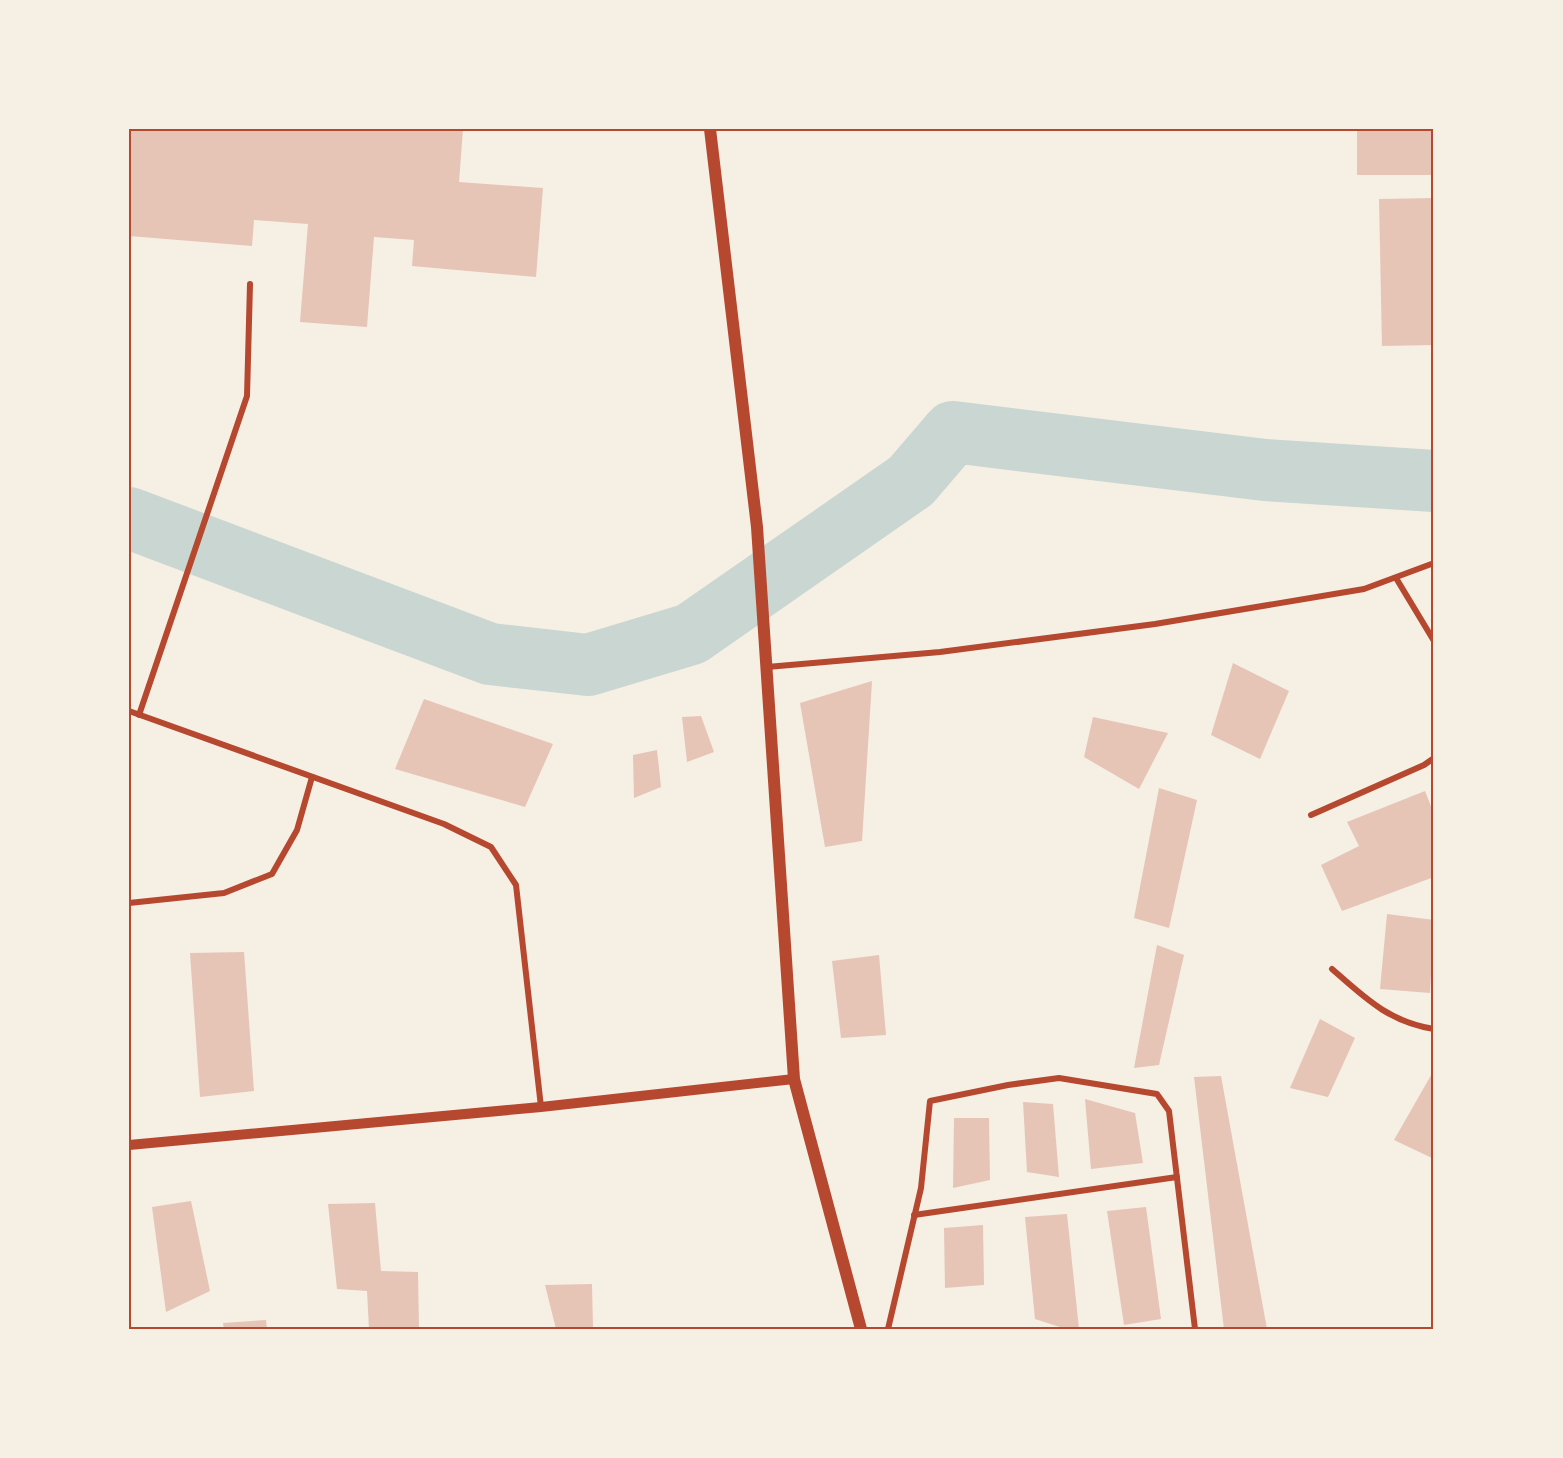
<svg xmlns="http://www.w3.org/2000/svg" width="1563" height="1458" viewBox="0 0 1563 1458" font-family="'PT Sans Narrow',sans-serif">
<style>
.lines{fill:none;stroke-linecap:round;stroke-linejoin:round}
.river{stroke:#c9d6d2;stroke-width:62}
.building{fill:#e6c5b7}
.minor{stroke:#b5482f;stroke-width:6}
.tertiary{stroke:#b5482f;stroke-width:10}
.secondary{stroke:#b5482f;stroke-width:12}
.neatline{fill:none;stroke:#b5482f;stroke-width:2}
</style>
<rect width="100%" height="100%" fill="#f6efe4"/>
<g class="lines">
<polyline class="river" points="129,518 490,654 588,665 691,634 911,481 953,432 1265,470 1434,481"/>
</g>
<g class="building">
<polygon points="129,129 463,129 459,182 543,188 536,277 412,266 414,240 374,237 367,327 300,322 308,224 254,220 252,246 129,236"/>
<rect x="1357" y="129" width="77" height="46"/>
<polygon points="1434,198 1434,345 1382,346 1379,199"/>
<polygon points="1233,663 1289,691 1260,759 1211,735"/>
<polygon points="872,681 862,841 825,847 800,703"/>
<polygon points="424,699 553,744 525,807 395,769"/>
<polygon points="701,716 714,752 687,762 682,717"/>
<polygon points="1093,717 1168,733 1139,789 1084,757"/>
<polygon points="657,750 661,787 634,798 633,755"/>
<polygon points="1159,788 1197,800 1169,928 1134,918"/>
<polygon points="1425,791 1434,814 1434,877 1342,911 1321,865 1359,846 1347,822"/>
<polygon points="1387,914 1434,920 1430,993 1380,989"/>
<polygon points="1157,945 1184,955 1159,1065 1134,1068"/>
<polygon points="244,952 254,1091 200,1097 190,953"/>
<polygon points="879,955 886,1035 841,1038 832,961"/>
<polygon points="1320,1019 1355,1038 1328,1097 1290,1088"/>
<polygon points="1434,1070 1434,1159 1394,1140"/>
<polygon points="1221,1076 1267,1329 1224,1329 1194,1077"/>
<polygon points="1085,1099 1135,1113 1143,1163 1091,1169"/>
<polygon points="1023,1102 1053,1104 1059,1177 1027,1172"/>
<polygon points="954,1118 989,1118 990,1180 953,1188"/>
<polygon points="191,1201 210,1291 166,1312 152,1207"/>
<polygon points="375,1203 381,1271 418,1272 419,1329 369,1329 367,1291 337,1289 328,1204"/>
<polygon points="1146,1207 1161,1319 1124,1325 1107,1211"/>
<polygon points="1067,1214 1079,1329 1066,1329 1035,1319 1025,1217"/>
<polygon points="983,1225 984,1285 945,1288 944,1228"/>
<polygon points="592,1284 593,1329 556,1329 545,1285"/>
<polygon points="266,1320 267,1329 224,1329 223,1323"/>
</g>
<g class="lines">
<g class="minor">
<polyline points="1396,578 1434,641"/>
<polyline points="767,667 940,652 1155,624 1364,589 1434,563"/>
<polyline points="129,711 444,824 491,847 516,885 541,1107"/>
<polyline points="139,715 247,396 250,284"/>
<polyline points="1311,815 1424,765 1434,758"/>
<polyline points="129,903 224,893 272,874 297,830 312,777"/>
<path d="M 1332,969 C 1365,998 1389,1022 1434,1029"/>
<polyline points="914,1215 1177,1177"/>
<polyline points="888,1329 921,1188 930,1101 1008,1085 1059,1078 1157,1094 1169,1111 1195,1329"/>
</g>
<polyline class="tertiary" points="129,1145 541,1107 794,1079"/>
<polyline class="secondary" points="710,129 757,527 794,1079 861,1329"/>
</g>
<rect width="1563" height="1458" fill="none" stroke="#f6efe4" stroke-width="261"/>
<rect x="130" y="130" width="1302" height="1198" class="neatline"/>
</svg>
